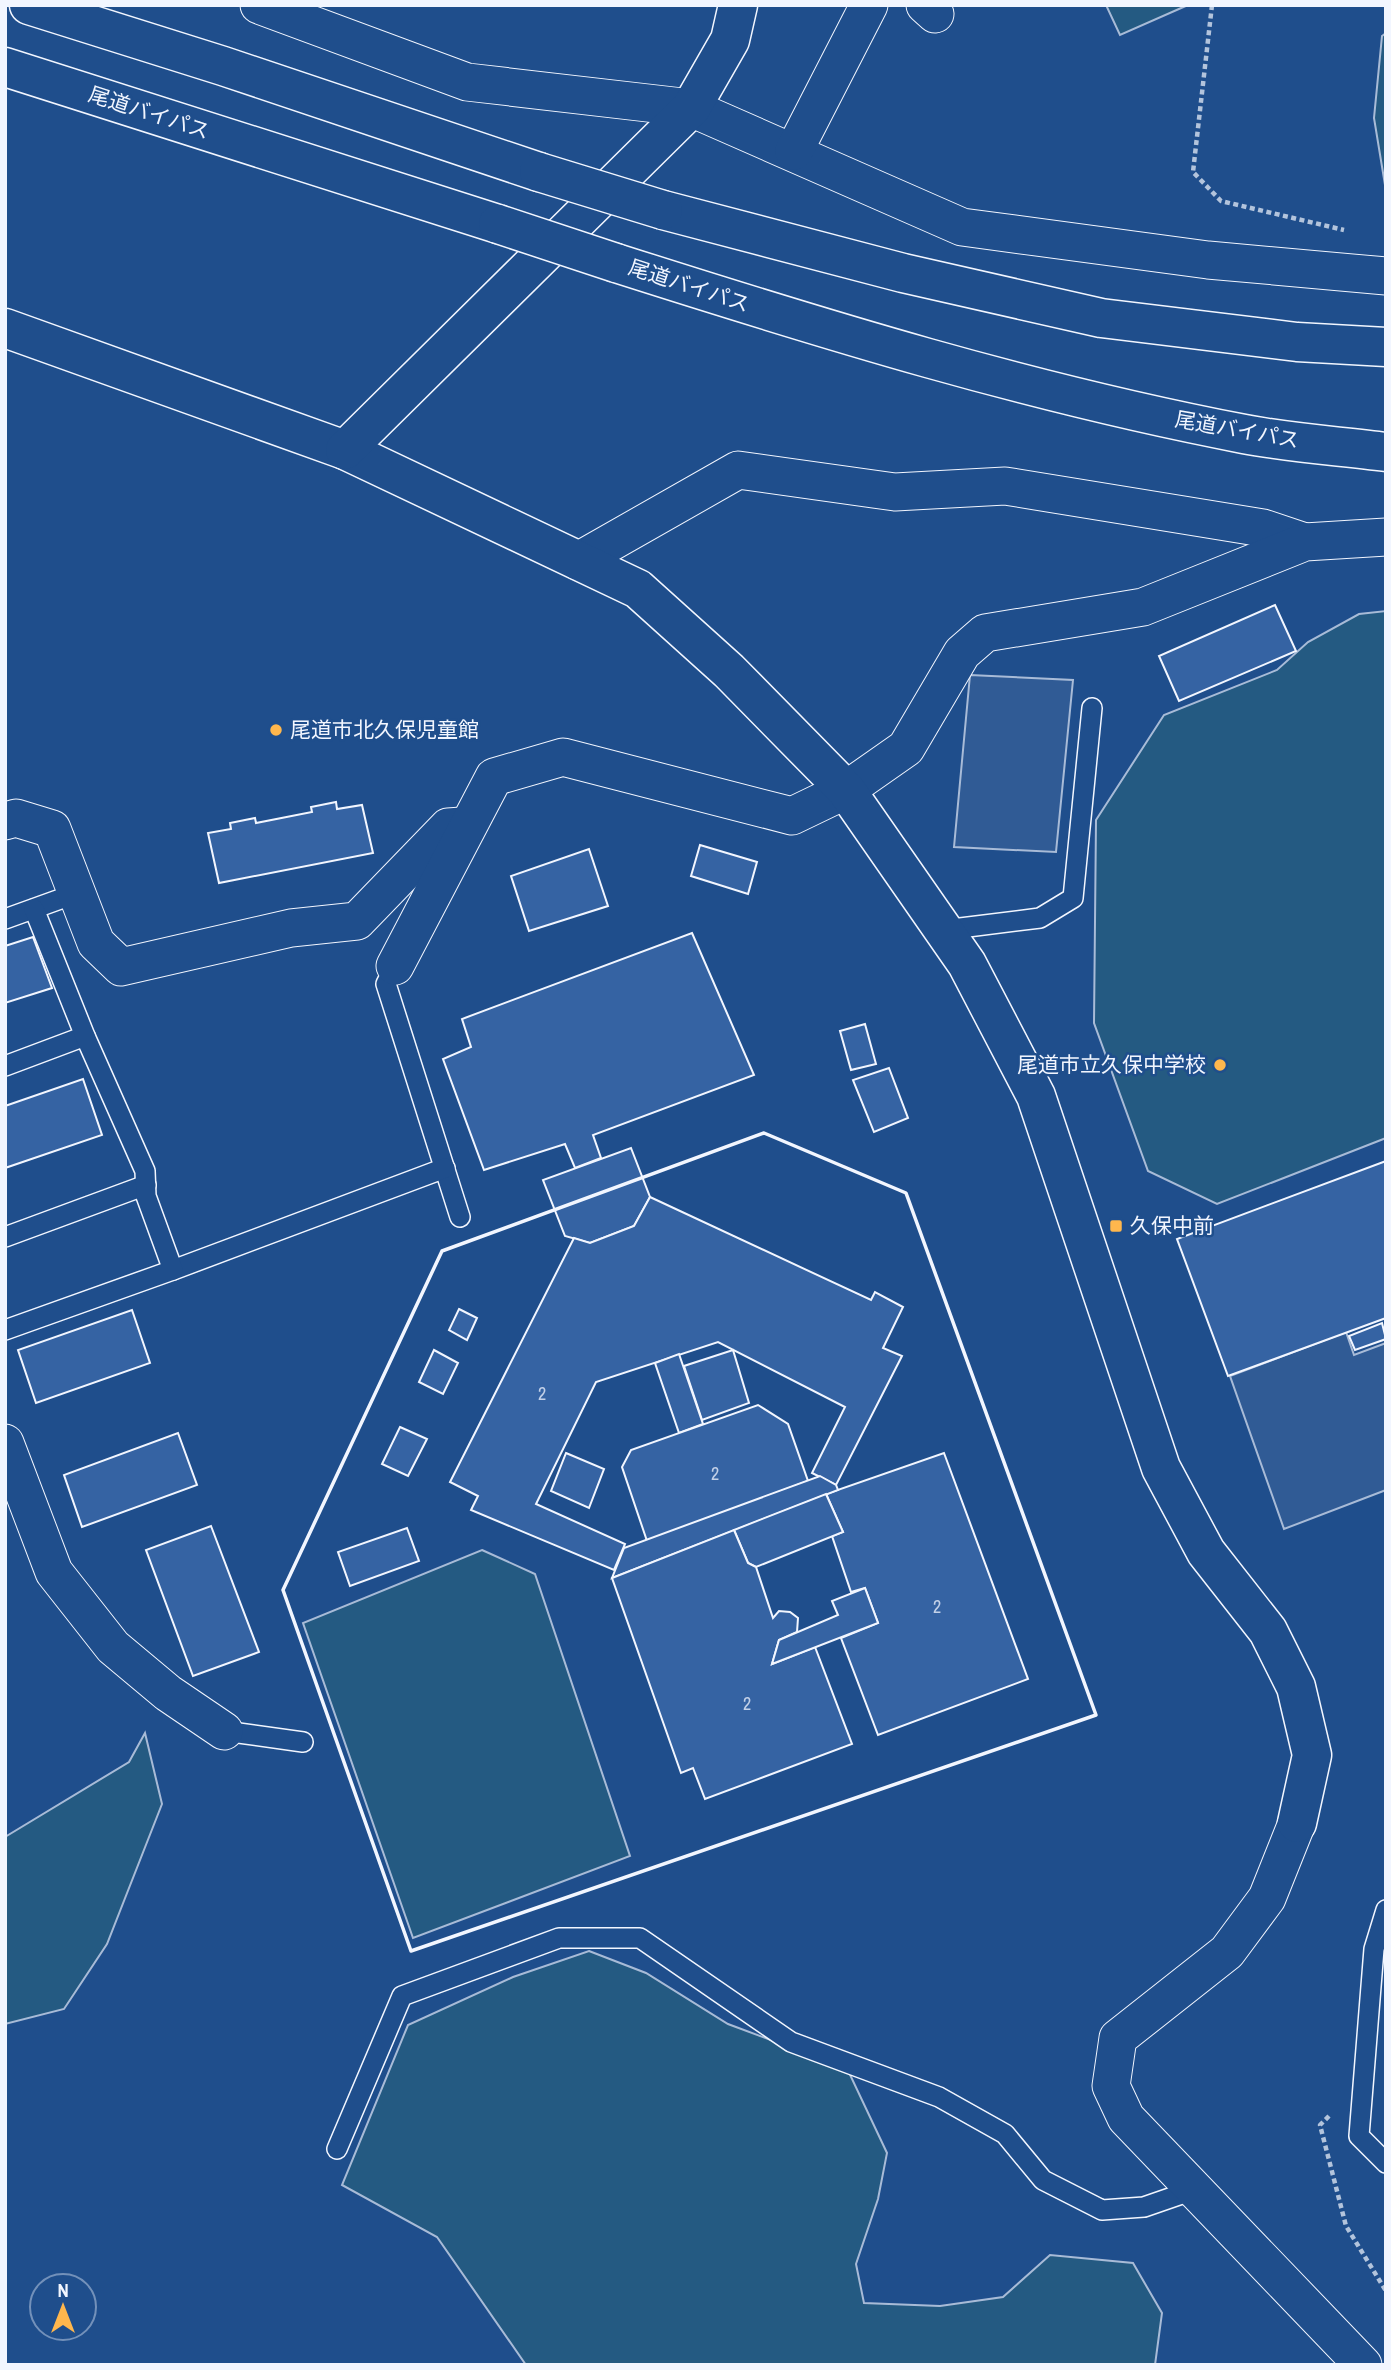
<svg xmlns="http://www.w3.org/2000/svg" width="1391" height="2370" viewBox="0 0 1391 2370" font-family="'Archivo Narrow','Noto Sans JP',sans-serif">
<style>
.green{fill:#245a82;stroke:#a8bbd7;stroke-width:2}
.parking{fill:#305b95;stroke:#a8bbd7;stroke-width:2}
.building{fill:#3563a3;stroke:#f2f6ff;stroke-width:2}
.lines{fill:none;stroke-linecap:round;stroke-linejoin:round}
.lane-casing{stroke:#f2f6ff;stroke-width:22}
.street-casing{stroke:#f2f6ff;stroke-width:39}
.secondary-casing{stroke:#f2f6ff;stroke-width:41}
.highway-casing{stroke:#f2f6ff;stroke-width:41}
.path{stroke:#b3c4dc;stroke-width:4.5;stroke-dasharray:5 3.5;stroke-linecap:butt}
.lane{stroke:#1f4e8c;stroke-width:19}
.street{stroke:#1f4e8c;stroke-width:37}
.secondary{stroke:#1f4e8c;stroke-width:38}
.highway{stroke:#1f4e8c;stroke-width:38}
.highway-bridge-casing{stroke:#f2f6ff;stroke-width:41;stroke-linecap:butt}
.highway-bridge{stroke:#1f4e8c;stroke-width:38}
.wall{stroke:#f2f6ff;stroke-width:3.5}
.poi-dot{fill:#ffb74d;stroke:#1f4e8c;stroke-width:2.5}
.labels{text-anchor:middle;stroke-width:5;stroke-linejoin:round;paint-order:stroke}
.number-label{font-size:18px;fill:#c3d1e8}
.street-label{font-size:21px;fill:#f2f6ff;stroke:#1f4e8c}
.poi-label{font-size:21px;fill:#f2f6ff;stroke:#1f4e8c;text-anchor:start}
</style>
<rect width="100%" height="100%" fill="#1f4e8c"/>
<g class="green">
<polygon points="1106,5 1188,5 1120,35"/>
<polygon points="1386,33 1386,191 1374,118 1382,36"/>
<polygon points="1386,611 1386,1138 1217,1204 1148,1171 1094,1023 1096,820 1164,715 1277,670 1308,642 1359,614"/>
<polygon points="482,1550 535,1574 630,1856 413,1938 303,1623"/>
<polygon points="145,1733 162,1804 107,1944 64,2009 5,2024 5,1837 129,1762"/>
<polygon points="589,1951 646,1973 728,2024 792,2048 845,2064 887,2153 878,2199 856,2264 864,2303 940,2306 1003,2297 1050,2255 1133,2263 1162,2313 1155,2365 526,2365 437,2237 342,2185 408,2025 513,1977"/>
</g>
<g class="parking">
<polygon points="970,675 1073,680 1056,852 954,847"/>
<polygon points="1346,1332 1354,1355 1386,1343 1386,1490 1284,1529 1230,1376"/>
</g>
<g class="building">
<polygon points="1275,605 1296,651 1179,701 1159,656"/>
<polygon points="336,802 337,809 362,805 373,853 219,883 208,833 231,829 230,823 255,818 256,823 312,812 311,807"/>
<polygon points="700,845 757,862 748,894 691,876"/>
<polygon points="589,849 608,906 529,931 511,876"/>
<polygon points="692,933 754,1075 593,1135 601,1158 575,1168 565,1144 484,1170 443,1059 471,1047 462,1019"/>
<polygon points="33,937 52,988 5,1003 5,946"/>
<polygon points="865,1024 876,1064 851,1070 840,1031"/>
<polygon points="889,1068 908,1118 874,1132 853,1080"/>
<polygon points="83,1079 102,1135 5,1168 5,1106"/>
<polygon points="631,1148 650,1197 634,1226 590,1243 565,1236 543,1180"/>
<polygon points="1386,1161 1386,1318 1228,1376 1177,1239"/>
<polygon points="650,1197 871,1300 875,1292 903,1307 883,1348 902,1356 836,1485 812,1473 845,1407 718,1342 596,1382 536,1504 625,1544 614,1570 471,1510 478,1496 450,1482 574,1238 590,1243 634,1226"/>
<polygon points="459,1309 477,1318 467,1340 449,1330"/>
<polygon points="132,1310 150,1363 36,1403 18,1350"/>
<polygon points="1382,1323 1386,1339 1355,1350 1349,1336"/>
<polygon points="434,1350 458,1363 443,1394 419,1382"/>
<polygon points="733,1350 749,1403 702,1420 684,1366"/>
<polygon points="679,1354 703,1424 679,1433 655,1363"/>
<polygon points="758,1405 788,1424 808,1481 647,1541 622,1467 631,1450"/>
<polygon points="400,1427 427,1439 408,1476 382,1464"/>
<polygon points="178,1433 197,1485 82,1527 64,1475"/>
<polygon points="566,1453 604,1469 589,1508 551,1491"/>
<polygon points="944,1453 1028,1679 878,1735 841,1638 878,1623 865,1588 851,1592 832,1536 843,1532 826,1494"/>
<polygon points="820,1476 836,1485 838,1490 612,1578 624,1548"/>
<polygon points="826,1494 843,1532 756,1567 748,1563 734,1530"/>
<polygon points="211,1526 259,1652 193,1676 146,1550"/>
<polygon points="407,1528 419,1561 350,1586 338,1552"/>
<polygon points="734,1530 748,1563 756,1567 773,1618 779,1611 790,1612 798,1618 797,1632 779,1640 772,1664 815,1647 852,1744 705,1799 693,1768 681,1773 612,1578"/>
<polygon points="865,1588 878,1623 772,1664 779,1640 838,1615 832,1601"/>
</g>
<g class="lines">
<g class="lane-casing">
<g id="lane">
<polyline points="5,919 77,893"/>
<polyline points="944,930 1040,918 1073,898 1092,708"/>
<polyline points="395,966 386,984 460,1217"/>
<polyline points="5,1066 85,1036"/>
<polyline points="5,1237 146,1185"/>
<polyline points="173,1270 445,1168"/>
<polyline points="5,1330 173,1270 146,1196 145,1171 85,1036 34,909"/>
<polyline points="224,1731 303,1742"/>
<polyline points="1386,1910 1374,1949 1359,2136 1386,2163"/>
<polyline points="337,2149 402,1996 559,1938 640,1938 791,2042 939,2097 1005,2134 1043,2180 1102,2210 1144,2207 1196,2189"/>
</g>
</g>
<g class="street-casing">
<g id="street">
<polyline points="259,5 467,82 691,108 962,227 1208,260 1386,276"/>
<polyline points="925,5 935,14"/>
<polyline points="794,151 869,5"/>
<polyline points="578,561 738,470 895,492 1005,486 1263,528 1305,542"/>
<polyline points="5,821 16,818 52,829 96,943 121,967 291,928 357,921 448,827 462,826"/>
<polyline points="395,966 494,777 563,757 792,816 846,790 906,748 962,653 985,633 1143,607 1305,542 1386,537"/>
<polyline points="5,1443 54,1572 113,1647 168,1693 224,1731"/>
<polyline points="1297,1823 1267,1898 1227,1952 1118,2038 1111,2086 1126,2118 1363,2365"/>
</g>
</g>
<g class="secondary-casing">
<g id="secondary">
<polyline points="5,328 345,450 638,589 729,671 846,790 967,964 1036,1096 1161,1468 1206,1552 1268,1631 1296,1687 1312,1755 1297,1823"/>
<polyline points="345,450 691,108 730,40 738,5"/>
</g>
</g>
<g class="highway-casing">
<g id="highway">
<polyline points="29,5 223,66 539,172"/>
<polyline points="5,67 498,224"/>
<polyline points="663,210 903,273 1101,318 1297,342 1386,347"/>
<path d="M 616,263 C 823,329 1030,393 1244,434 C 1291,443 1339,446 1386,452"/>
</g>
</g>
<g class="path">
<polyline points="1212,5 1193,172 1221,201 1344,230"/>
<polyline points="1329,2116 1320,2125 1346,2226 1386,2291"/>
</g>
<use href="#lane" class="lane"/>
<use href="#street" class="street"/>
<use href="#secondary" class="secondary"/>
<use href="#highway" class="highway"/>
<g class="highway-bridge-casing">
<g id="highway-bridge">
<polyline points="539,172 663,210"/>
<polyline points="498,224 616,263"/>
</g>
</g>
<use href="#highway-bridge" class="highway-bridge"/>
<polygon class="wall" points="764,1133 906,1193 1096,1715 411,1951 283,1590 442,1251"/>
</g>
<g class="poi-dot">
<circle cx="276" cy="730" r="7"/>
<circle cx="1220" cy="1065" r="7"/>
<rect x="1109" y="1219" width="14" height="14" rx="3.5"/>
</g>
<g class="labels">
<g class="number-label">
<text x="542" y="1400">2</text>
<text x="715" y="1480">2</text>
<text x="937" y="1613">2</text>
<text x="747" y="1710">2</text>
</g>
<g class="street-label">
<text transform="translate(149 113) rotate(18)" y="7">尾道バイパス</text>
<text transform="translate(689 286) rotate(18)" y="7">尾道バイパス</text>
<text transform="translate(1237 430) rotate(10)" y="7">尾道バイパス</text>
</g>
<g class="poi-label">
<text x="290" y="737">尾道市北久保児童館</text>
<text x="1206" y="1072" text-anchor="end">尾道市立久保中学校</text>
<text x="1130" y="1233">久保中前</text>
</g>
</g>
<rect width="1391" height="2370" fill="none" stroke="#f2f6ff" stroke-width="14"/>
<g transform="translate(63 2307)"><circle r="33" fill="#1f4e8c" stroke="#7391ba" stroke-width="2"/>
<path d="M0-5L12 26L0 18L-12 26Z" fill="#ffb74d"/>
<text y="-10" font-size="19" font-weight="bold" text-anchor="middle" fill="#f2f6ff">N</text>
</g>
</svg>
